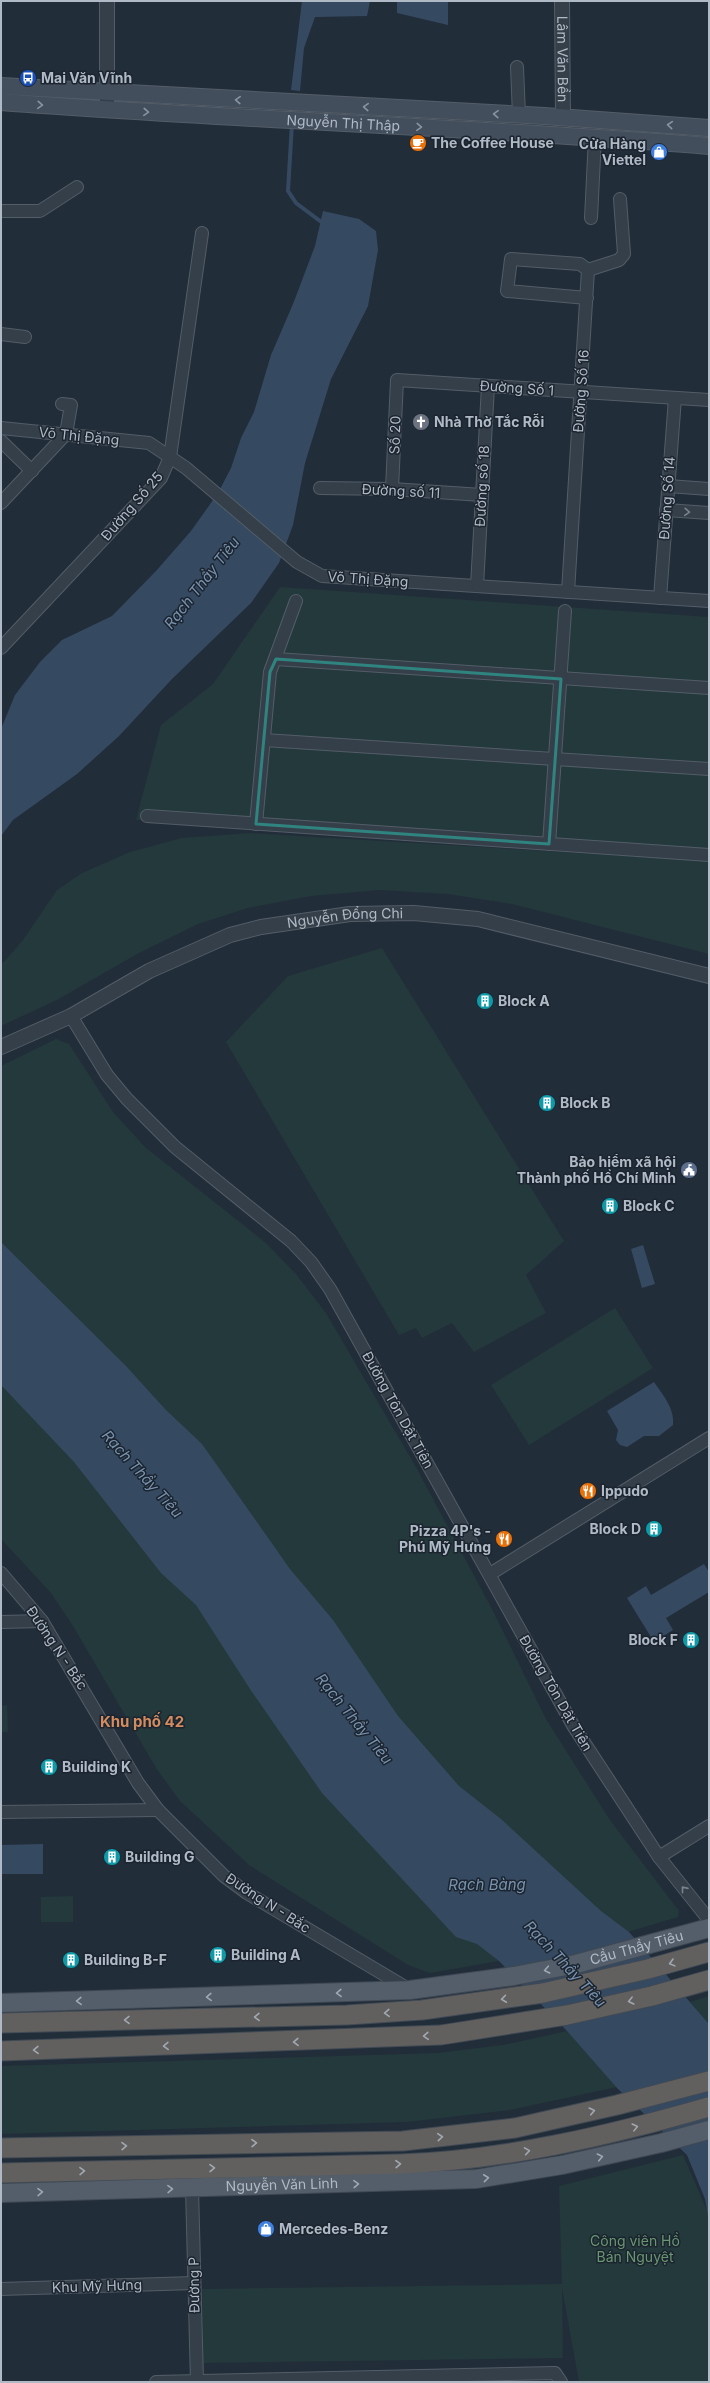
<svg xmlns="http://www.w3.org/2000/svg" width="710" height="2383" viewBox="0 0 710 2383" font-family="Inter,sans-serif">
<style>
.green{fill:#24393b}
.water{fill:#354a61}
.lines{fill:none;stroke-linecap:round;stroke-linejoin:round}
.stream{stroke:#354a61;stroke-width:4}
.minor-casing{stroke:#535d68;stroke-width:14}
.tertiary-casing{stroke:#535d68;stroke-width:16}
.secondary-casing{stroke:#535d68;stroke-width:18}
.primary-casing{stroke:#3f4853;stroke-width:20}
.trunk-casing{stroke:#404a55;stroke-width:21}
.minor{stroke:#353f4a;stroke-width:12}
.tertiary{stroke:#353f4a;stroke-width:14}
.secondary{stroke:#434e5d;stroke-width:16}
.primary{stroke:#535e6a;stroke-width:18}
.trunk{stroke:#62605e;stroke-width:19}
.oneway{stroke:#8a94a1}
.oneway2{stroke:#79838e}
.oneway3{stroke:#a0a8b1}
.oneway4{stroke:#9da8b4}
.marked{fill:none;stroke:#2f8480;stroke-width:3;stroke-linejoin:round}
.labels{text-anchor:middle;stroke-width:3;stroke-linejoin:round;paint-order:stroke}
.street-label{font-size:14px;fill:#b0bac6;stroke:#1b242f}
.poi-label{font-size:14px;font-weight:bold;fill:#b0bac6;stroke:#1b242f;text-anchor:start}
.park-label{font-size:14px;fill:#689770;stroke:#1b242f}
.water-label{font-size:15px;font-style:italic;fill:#7892ae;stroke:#1b242f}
.neighbourhood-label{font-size:15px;font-weight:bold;fill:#d38c5f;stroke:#1b242f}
</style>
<rect width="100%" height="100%" fill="#222d3a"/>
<g class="green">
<polygon points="280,587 709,617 709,860 136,820 161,725 213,684"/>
<polygon points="251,833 709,861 709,954 512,904 448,894 380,890 311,896 248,908 198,924 137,954 57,1000 1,1026 1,965 23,940 57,890 82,873 130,852 182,838"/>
<polygon points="382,948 564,1241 526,1275 546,1313 474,1352 452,1323 422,1338 416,1328 399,1335 226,1042 288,976"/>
<polygon points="56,1039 69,1044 113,1112 145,1147 266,1243 296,1274 326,1313 417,1469 492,1609 546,1719 610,1820 679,1911 678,1917 604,1939 486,1823 1,1266 1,1066"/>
<polygon points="615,1308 653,1368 529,1445 491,1385"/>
<polygon points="1,1340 499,1961 430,1973 408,1965 249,1865 180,1801 156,1768 73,1626 51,1593 1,1539"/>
<polygon points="7,1705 8,1732 1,1732 1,1706"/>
<polygon points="73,1896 73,1922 41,1922 41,1897"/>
<polygon points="709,1996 709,2024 690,2002"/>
<polygon points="567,2031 617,2087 510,2110 407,2122 1,2134 1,2066 437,2053 503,2045"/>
<polygon points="683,2155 709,2215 709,2382 579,2382 562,2288 563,2358 203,2363 202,2289 562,2284 559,2186"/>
</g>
<g class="water">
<polygon points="302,1 370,1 367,16 315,17 304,48 300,91 291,90"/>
<polygon points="397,1 448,1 448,25 397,13"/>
<polygon points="323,211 359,219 376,231 378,250 368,306 331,379 305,463 293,525 279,563 251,603 172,679 119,736 77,774 13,820 1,836 1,729 15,695 40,662 62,640 112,616 156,571 191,531 218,493 231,468 241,438 254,412 271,355 293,304 315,246"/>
<polygon points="1,1242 126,1366 165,1409 202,1444 290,1569 333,1620 398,1716 459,1786 501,1819 601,1911 629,1932 709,2024 709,2222 705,2199 687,2155 617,2088 567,2031 499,1961 477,1944 456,1937 322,1793 250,1689 196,1605 161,1573 74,1462 1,1385"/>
<polygon points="643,1245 655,1284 642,1288 631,1249"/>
<path d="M 654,1382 C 663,1395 675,1409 673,1425 L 659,1436 L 644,1436 L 627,1447 L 620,1445 L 616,1440 L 618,1430 L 607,1411 Z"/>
<polygon points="704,1564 709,1572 709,1592 666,1618 673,1630 654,1642 627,1598 646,1586 651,1595"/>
<polygon points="43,1844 43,1874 1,1874 1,1845"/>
</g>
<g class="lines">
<polyline class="stream" points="292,123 288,191 296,203 324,224"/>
<g class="minor-casing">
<g id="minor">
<polyline points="517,67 519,115"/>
<polyline points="1,211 40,211 77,187"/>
<polyline points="591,218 595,137"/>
<polyline points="588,270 619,260 624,254 620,199"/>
<polyline points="1,334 25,337"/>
<polyline points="1,428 149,443 186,468 297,562 322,576 709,601"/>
<polyline points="1,441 32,471"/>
<polyline points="668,486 709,489"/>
<polyline points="320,488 392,489 482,495"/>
<polyline points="392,489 397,380 709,400"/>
<polyline points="1,503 66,434 71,405 62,404"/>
<polyline points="666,510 709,513"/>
<polyline points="477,586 488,386"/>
<polyline points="568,592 588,270 580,264 511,259 507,291 587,298"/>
<polyline points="660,598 675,398"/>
<polyline points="1,648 161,478 170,457 202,233"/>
<polyline points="276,659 709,688"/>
<polyline points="264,740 709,769"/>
<polyline points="147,816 709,855"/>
<polyline points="256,824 270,672 296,601"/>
<polyline points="549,844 565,611"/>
<polyline points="71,1016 107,1075 127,1099 175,1147 291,1241 311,1262 330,1289 574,1727 659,1857 709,1920"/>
<polyline points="1,1573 42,1621 138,1783 158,1810 224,1876 247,1893 410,1990"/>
<polyline points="490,1574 709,1438"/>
<polyline points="1,1622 42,1621"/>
<polyline points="1,1812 158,1810"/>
<polyline points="659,1857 709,1826"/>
<polyline points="192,2188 197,2382"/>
<polyline points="1,2289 194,2283"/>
<polyline points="156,2382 555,2373 561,2382"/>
</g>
</g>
<g class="tertiary-casing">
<g id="tertiary">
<path id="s1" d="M 562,1 L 563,118"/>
<polyline points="107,110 107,1"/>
<path id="s2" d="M 1,1047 L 71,1016 L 149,971 L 230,935 L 261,927 L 350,914 L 414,913 L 478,919 L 709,976"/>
</g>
</g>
<g class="secondary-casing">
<g id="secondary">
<polyline points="1,86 544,116 709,128"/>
<path id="s3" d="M 1,102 C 237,120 473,127 709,146"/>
</g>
</g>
<g class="primary-casing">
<g id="primary">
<path id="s4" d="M 1,2003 L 410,1990 L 514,1976 L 576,1964 L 709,1928"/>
<path id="s5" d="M 1,2193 L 476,2179 L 562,2165 L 661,2143 L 709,2130"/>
</g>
</g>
<g class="trunk-casing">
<g id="trunk">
<polyline points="1,2023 347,2015 422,2010 543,1993 648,1969 709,1952"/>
<polyline points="1,2051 441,2035 567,2015 652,1996 709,1980"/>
<polyline points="1,2148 403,2141 515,2128 617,2105 709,2081"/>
<path d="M 1,2173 L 400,2164 C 505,2160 608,2136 709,2107"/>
</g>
</g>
<use href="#minor" class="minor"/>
<use href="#tertiary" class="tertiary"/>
<use href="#secondary" class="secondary"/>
<use href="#primary" class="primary"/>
<use href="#trunk" class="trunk"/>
</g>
<defs><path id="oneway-chevron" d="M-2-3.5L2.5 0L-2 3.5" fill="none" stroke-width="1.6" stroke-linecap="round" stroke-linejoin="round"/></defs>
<g class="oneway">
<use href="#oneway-chevron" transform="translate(238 100) rotate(-177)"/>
<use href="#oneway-chevron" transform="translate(40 105) rotate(4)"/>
<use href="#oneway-chevron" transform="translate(366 107) rotate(-177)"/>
<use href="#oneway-chevron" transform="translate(146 112) rotate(3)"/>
<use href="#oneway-chevron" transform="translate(496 114) rotate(-177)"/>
<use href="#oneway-chevron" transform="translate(670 125) rotate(-175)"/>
<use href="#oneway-chevron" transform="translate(419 127) rotate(3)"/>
</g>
<g class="oneway2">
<use href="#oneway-chevron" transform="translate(687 512) rotate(4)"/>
<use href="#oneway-chevron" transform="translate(684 1889) rotate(-129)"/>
</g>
<g class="oneway3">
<use href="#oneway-chevron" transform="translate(672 1963) rotate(165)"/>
<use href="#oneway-chevron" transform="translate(504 1999) rotate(172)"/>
<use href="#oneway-chevron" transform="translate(631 2001) rotate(166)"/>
<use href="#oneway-chevron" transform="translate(387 2013) rotate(177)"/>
<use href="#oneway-chevron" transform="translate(257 2017) rotate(179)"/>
<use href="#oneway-chevron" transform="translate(127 2020) rotate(179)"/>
<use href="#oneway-chevron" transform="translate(426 2036) rotate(176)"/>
<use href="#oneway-chevron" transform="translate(296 2042) rotate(178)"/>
<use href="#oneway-chevron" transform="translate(166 2046) rotate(178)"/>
<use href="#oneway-chevron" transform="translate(36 2050) rotate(178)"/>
<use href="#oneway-chevron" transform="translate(592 2111) rotate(-13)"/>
<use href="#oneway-chevron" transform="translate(635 2127) rotate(-14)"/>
<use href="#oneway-chevron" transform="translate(440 2137) rotate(-5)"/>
<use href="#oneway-chevron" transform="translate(254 2143) rotate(-1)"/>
<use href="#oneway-chevron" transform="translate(124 2146) rotate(-1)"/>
<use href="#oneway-chevron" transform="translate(527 2151) rotate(-9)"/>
<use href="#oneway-chevron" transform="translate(398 2164) rotate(-2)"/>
<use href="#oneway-chevron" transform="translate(212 2168) rotate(-1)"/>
<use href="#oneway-chevron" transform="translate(82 2171) rotate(-1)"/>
</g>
<g class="oneway4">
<use href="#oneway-chevron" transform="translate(547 1970) rotate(169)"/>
<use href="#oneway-chevron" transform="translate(339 1993) rotate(178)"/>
<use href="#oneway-chevron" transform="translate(209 1997) rotate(178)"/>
<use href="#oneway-chevron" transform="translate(79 2001) rotate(178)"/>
<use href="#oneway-chevron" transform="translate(600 2157) rotate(-12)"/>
<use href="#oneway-chevron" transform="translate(486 2178) rotate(-6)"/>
<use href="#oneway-chevron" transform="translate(356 2184) rotate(-2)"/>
<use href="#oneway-chevron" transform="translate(170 2189) rotate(-1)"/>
<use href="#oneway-chevron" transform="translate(40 2192) rotate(-1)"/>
</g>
<path class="marked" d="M 276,659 L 561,679 L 549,844 L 256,824 L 270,672 Z"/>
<defs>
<g id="bus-disc" transform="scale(0.9)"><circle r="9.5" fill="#1a4fb4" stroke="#1b242f"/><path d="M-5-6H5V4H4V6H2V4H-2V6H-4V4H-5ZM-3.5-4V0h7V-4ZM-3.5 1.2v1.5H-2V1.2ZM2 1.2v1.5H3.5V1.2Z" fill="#fff"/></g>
<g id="cafe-disc" transform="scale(0.9)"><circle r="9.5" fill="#e8710a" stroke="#1b242f"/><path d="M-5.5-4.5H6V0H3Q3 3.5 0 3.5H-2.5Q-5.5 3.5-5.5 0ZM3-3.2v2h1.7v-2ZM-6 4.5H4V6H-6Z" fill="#fff"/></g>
<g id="shop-disc" transform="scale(0.9)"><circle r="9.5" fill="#3f7fe0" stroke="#1b242f"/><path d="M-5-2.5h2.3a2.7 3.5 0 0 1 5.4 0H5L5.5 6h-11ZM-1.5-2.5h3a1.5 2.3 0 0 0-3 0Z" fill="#fff"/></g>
<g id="church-disc" transform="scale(0.9)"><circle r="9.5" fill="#6b7280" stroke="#1b242f"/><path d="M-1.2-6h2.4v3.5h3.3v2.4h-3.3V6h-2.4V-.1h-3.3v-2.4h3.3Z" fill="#fff"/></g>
<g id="building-disc" transform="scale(0.9)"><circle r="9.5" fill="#0f9aa8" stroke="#1b242f"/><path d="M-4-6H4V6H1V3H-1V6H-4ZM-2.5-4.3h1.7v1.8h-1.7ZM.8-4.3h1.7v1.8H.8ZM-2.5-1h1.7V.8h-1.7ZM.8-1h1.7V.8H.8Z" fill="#fff"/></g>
<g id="civic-disc" transform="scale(0.9)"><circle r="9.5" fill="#5c6f8a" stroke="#1b242f"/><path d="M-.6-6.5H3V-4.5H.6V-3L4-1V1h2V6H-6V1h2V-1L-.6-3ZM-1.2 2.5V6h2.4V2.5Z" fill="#fff"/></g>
<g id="restaurant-disc" transform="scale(0.9)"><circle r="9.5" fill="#e8710a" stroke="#1b242f"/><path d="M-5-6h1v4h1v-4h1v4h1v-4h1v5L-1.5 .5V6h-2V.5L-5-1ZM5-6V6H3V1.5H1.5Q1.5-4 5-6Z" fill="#fff"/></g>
</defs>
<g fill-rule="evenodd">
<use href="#bus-disc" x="28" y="78"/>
<use href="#cafe-disc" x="418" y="143"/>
<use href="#shop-disc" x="659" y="152"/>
<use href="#church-disc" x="421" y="422"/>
<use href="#building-disc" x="485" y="1001"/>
<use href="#building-disc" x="547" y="1103"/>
<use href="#civic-disc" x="689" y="1170"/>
<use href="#building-disc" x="610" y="1206"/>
<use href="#restaurant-disc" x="588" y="1491"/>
<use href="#building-disc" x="654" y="1529"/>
<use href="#restaurant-disc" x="504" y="1539"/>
<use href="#building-disc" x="691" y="1640"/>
<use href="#building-disc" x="49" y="1767"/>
<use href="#building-disc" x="112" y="1857"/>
<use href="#building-disc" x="218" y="1955"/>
<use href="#building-disc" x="71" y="1960"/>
<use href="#shop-disc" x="266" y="2229"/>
</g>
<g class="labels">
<g class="street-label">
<text dy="5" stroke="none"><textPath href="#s1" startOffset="58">Lâm Văn Bền</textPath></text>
<text dy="5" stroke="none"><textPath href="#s3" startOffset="343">Nguyễn Thị Thập</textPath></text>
<text transform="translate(517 388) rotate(4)" y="5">Đường Số 1</text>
<text transform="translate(581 391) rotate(-86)" y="5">Đường Số 16</text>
<text transform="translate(395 435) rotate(-88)" y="5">Số 20</text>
<text transform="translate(79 436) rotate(6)" y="5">Võ Thị Đặng</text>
<text transform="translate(482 486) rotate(-87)" y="5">Đường số 18</text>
<text transform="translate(401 491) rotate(3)" y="5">Đường số 11</text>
<text transform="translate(667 498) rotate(-86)" y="5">Đường Số 14</text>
<text transform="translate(132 506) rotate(-49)" y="5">Đường Số 25</text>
<text transform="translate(368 579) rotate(4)" y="5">Võ Thị Đặng</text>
<text dy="5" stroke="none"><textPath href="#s2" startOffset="372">Nguyễn Đổng Chi</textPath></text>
<text transform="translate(398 1410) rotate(61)" y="5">Đường Tôn Dật Tiên</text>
<text transform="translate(57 1648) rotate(56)" y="5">Đường N - Bắc</text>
<text transform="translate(556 1693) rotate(60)" y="5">Đường Tôn Dật Tiên</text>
<text transform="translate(268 1903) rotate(33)" y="5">Đường N - Bắc</text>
<text dy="5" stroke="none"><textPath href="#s4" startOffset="640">Cầu Thầy Tiêu</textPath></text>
<text dy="5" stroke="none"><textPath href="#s5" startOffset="281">Nguyễn Văn Linh</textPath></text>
<text transform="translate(194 2285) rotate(-91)" y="5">Đường P</text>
<text transform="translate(97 2286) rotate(-2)" y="5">Khu Mỹ Hưng</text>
</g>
<g class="poi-label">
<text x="41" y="83">Mai Văn Vĩnh</text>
<text x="431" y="148">The Coffee House</text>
<text x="646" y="149" text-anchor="end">Cửa Hàng<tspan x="646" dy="16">Viettel</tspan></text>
<text x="434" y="427">Nhà Thờ Tắc Rỗi</text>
<text x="498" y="1006">Block A</text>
<text x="560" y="1108">Block B</text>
<text x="676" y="1167" text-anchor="end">Bảo hiểm xã hội<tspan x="676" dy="16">Thành phố Hồ Chí Minh</tspan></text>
<text x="623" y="1211">Block C</text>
<text x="601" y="1496">Ippudo</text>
<text x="641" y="1534" text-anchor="end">Block D</text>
<text x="491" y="1536" text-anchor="end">Pizza 4P's -<tspan x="491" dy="16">Phú Mỹ Hưng</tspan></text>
<text x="678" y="1645" text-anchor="end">Block F</text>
<text x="62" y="1772">Building K</text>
<text x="125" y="1862">Building G</text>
<text x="231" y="1960">Building A</text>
<text x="84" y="1965">Building B-F</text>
<text x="279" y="2234">Mercedes-Benz</text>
</g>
<g class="park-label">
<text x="635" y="2246">Công viên Hồ<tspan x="635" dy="16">Bán Nguyệt</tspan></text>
</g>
<g class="water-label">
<text transform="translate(202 583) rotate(-52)" y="5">Rạch Thầy Tiêu</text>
<text transform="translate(142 1474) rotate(48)" y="5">Rạch Thầy Tiêu</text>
<text transform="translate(354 1719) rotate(51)" y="5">Rạch Thầy Tiêu</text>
<text x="487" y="1890">Rạch Bàng</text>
<text transform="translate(565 1964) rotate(47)" y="5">Rạch Thầy Tiêu</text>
</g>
<g class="neighbourhood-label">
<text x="142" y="1727">Khu phố 42</text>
</g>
</g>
<rect width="710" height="2383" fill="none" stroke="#b0bac6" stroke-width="4"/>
</svg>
